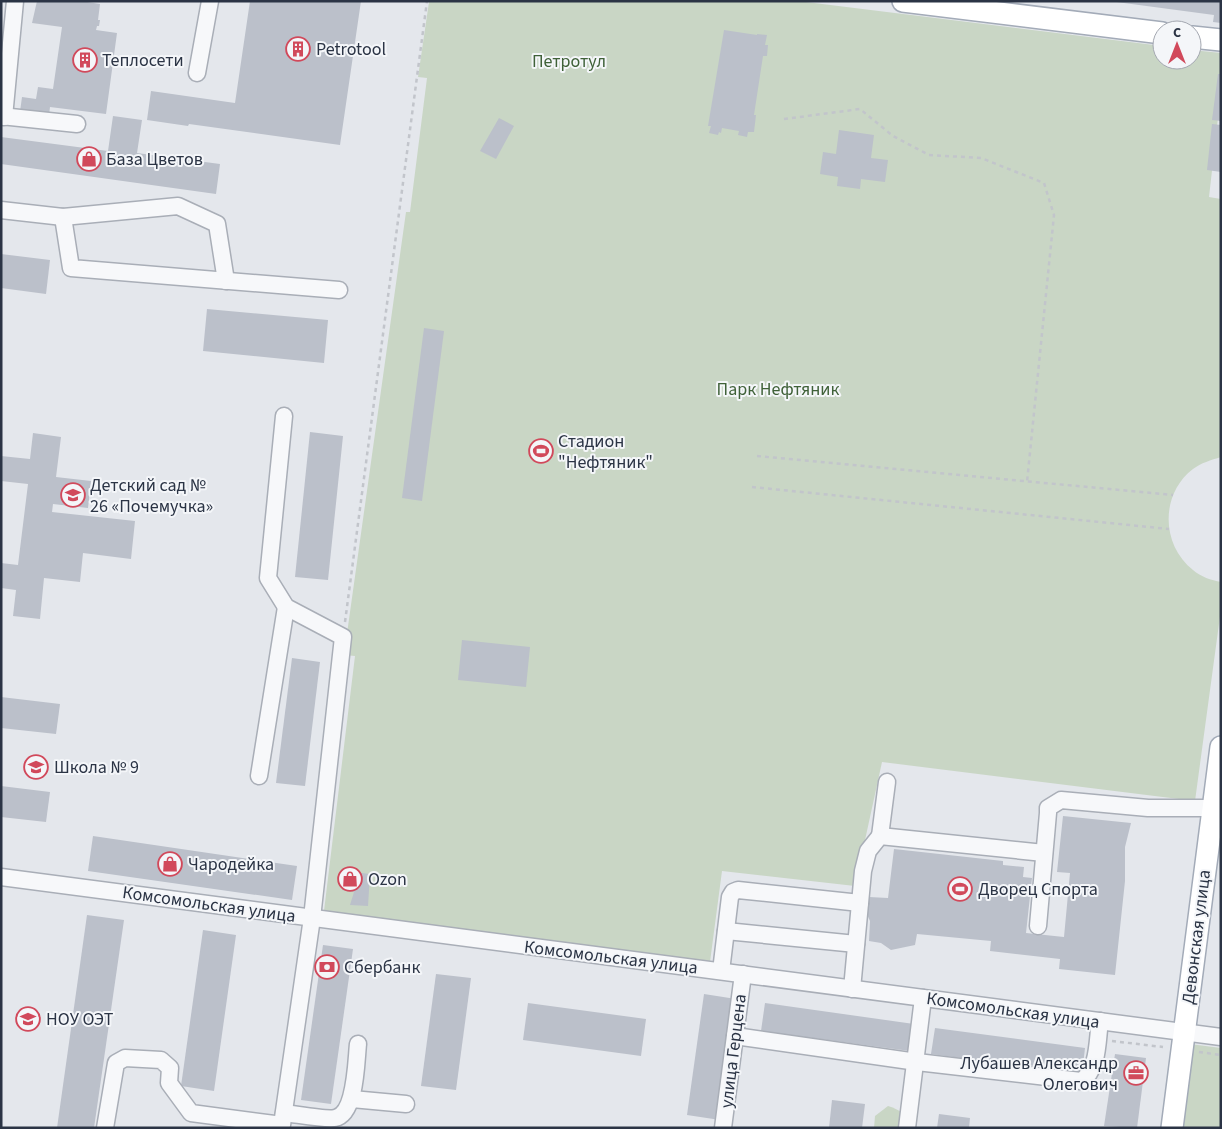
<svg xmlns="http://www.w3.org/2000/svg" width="1222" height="1129" viewBox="0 0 1222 1129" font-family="'Source Sans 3',sans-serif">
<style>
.green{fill:#c9d6c5}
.building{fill:#bbc0ca}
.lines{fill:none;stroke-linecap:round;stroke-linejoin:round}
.minor-casing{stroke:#a9aeb7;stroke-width:19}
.major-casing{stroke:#a3abb8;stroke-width:24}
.path{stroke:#c2c5cb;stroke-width:2.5;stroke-dasharray:4 4;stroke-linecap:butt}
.minor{stroke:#f7f8fa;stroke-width:16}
.major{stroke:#fff;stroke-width:21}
.labels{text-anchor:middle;stroke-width:4;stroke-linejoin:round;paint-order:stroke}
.poi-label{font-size:18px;fill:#2b3445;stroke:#f4f6f9;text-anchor:start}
.park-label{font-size:18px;fill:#3f6138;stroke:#f4f6f9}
.street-label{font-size:18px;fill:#2b3445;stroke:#f4f6f9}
</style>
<rect width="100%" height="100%" fill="#e4e7ec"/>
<g class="green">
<path d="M 436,1 L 798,1 L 1162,46 L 1162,60 L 1192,60 L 1192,50 L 1221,53 L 1221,91 L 1209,197 L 1221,199 L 1221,457 C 1211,460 1201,463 1193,469 C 1160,494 1161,545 1193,570 C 1201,577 1211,580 1221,582 L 1221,609 L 1195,801 L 882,762 L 855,886 L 722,871 L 710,962 L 324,911 L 355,656 L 344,655 L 406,212 L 410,212 L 427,78 L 418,77 L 429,2 Z"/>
<polygon points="1190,1044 1221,1048 1221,1128 1180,1128"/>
<path d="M 888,1106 C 901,1110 908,1116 916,1128 L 874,1128 L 875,1116 Z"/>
</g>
<g class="building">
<polygon points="37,1 81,1 100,4 98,20 100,20 99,26 97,26 96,30 117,33 106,114 50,107 48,123 19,119 22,97 36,99 38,87 53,89 62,27 32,23"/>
<polygon points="250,1 361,1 340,145 189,124 188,126 147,120 151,91 235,103"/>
<polygon points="1109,1 1221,1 1221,23 1213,22 1214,15"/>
<polygon points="724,30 757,35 757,34 767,35 765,45 768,45 767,56 763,56 754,115 756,115 754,132 748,132 747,137 738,135 739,131 722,128 721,133 719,132 718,135 709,133 711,126 708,126"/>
<polygon points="1218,74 1221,74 1221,121 1212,120"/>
<polygon points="113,116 142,120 137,153 220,164 216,194 1,164 1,137 108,151"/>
<polygon points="499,118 514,126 496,159 480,151"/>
<polygon points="1212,124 1221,125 1221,172 1207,170"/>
<polygon points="839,130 874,135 871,158 888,160 885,182 861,179 860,189 837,186 838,177 820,174 823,152 836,154"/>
<polygon points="1,254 50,260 46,294 1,288"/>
<polygon points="207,309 328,320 324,363 203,351"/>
<polygon points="424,328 444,331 422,501 402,498"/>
<polygon points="310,432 343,436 328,580 295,577"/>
<polygon points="33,433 61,437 56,477 91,481 88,508 53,504 52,512 135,521 131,559 83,553 80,582 44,578 40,619 13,616 16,590 1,588 1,563 18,565 28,484 1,481 1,456 30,459"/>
<polygon points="462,640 530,647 526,687 458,680"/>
<polygon points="292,658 320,662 305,786 276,783"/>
<polygon points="1,697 60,704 56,734 1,728"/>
<polygon points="1,786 50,792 46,822 1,817"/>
<polygon points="1063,816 1131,823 1125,847 1125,881 1115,975 1059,969 1060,959 990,951 991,941 917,934 915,945 891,950 881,943 869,941 870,921 866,912 869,897 888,898 894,849 1003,861 1003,865 1024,867 1023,877 1032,878 1026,933 1064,937 1070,873 1057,872"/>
<polygon points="93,836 297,866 292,900 88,871"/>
<polygon points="345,871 370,874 368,906 350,905 354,892 342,890"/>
<polygon points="87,915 124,920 94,1128 57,1128"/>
<polygon points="203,930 236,935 214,1091 181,1086"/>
<polygon points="323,945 353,949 331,1104 301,1100"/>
<polygon points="436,974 471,978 456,1090 421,1086"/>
<polygon points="704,994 736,999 720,1120 687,1115"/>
<polygon points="528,1003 646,1019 641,1056 523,1040"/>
<polygon points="765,1003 914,1024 910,1051 761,1031"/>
<polygon points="935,1028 1085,1048 1082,1074 931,1054"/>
<polygon points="1115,1054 1146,1058 1137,1128 1104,1126"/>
<polygon points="832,1100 865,1104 862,1128 829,1128"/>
<polygon points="939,1114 970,1118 969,1128 937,1128"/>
</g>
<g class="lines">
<g class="minor-casing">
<g id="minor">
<polyline points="197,73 210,1"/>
<polyline points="1,116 77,124"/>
<polyline points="4,117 15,1"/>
<polyline points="1,210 63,217 178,206 217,224 226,281"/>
<polyline points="63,217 71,268 339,290"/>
<polyline points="259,776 286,607"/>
<polyline points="880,836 887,782"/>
<polyline points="1,877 1221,1037"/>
<polyline points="1038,926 1048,813 1048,808 1061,800 1148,808 1221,808"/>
<polyline points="726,931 856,944"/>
<polyline points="721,971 730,897 733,892 738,890 860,903"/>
<polyline points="852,989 863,871 868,851 880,836 1044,853"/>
<path d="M 735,1036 L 917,1062 L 1081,1081 C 1099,1070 1097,1041 1100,1021"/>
<polyline points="352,1099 406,1104"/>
<path d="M 284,1113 C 295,1114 326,1120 335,1118 C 356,1114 356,1062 358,1044"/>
<polyline points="105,1128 116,1063 125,1058 161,1060 170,1068 169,1083 191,1113 282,1125 312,918 343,637 286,607 268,578 284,416"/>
<polyline points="723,1128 743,974"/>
<polyline points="907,1128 923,998"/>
</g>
</g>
<g class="major-casing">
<g id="major">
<polyline points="903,1 1162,33"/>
<polyline points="1192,37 1221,40"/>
<polyline points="1172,1128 1221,747"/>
</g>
</g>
<g class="path">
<polyline points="784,119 860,109 893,136 929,155 981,158 1044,183 1054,215 1027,482"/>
<polyline points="757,456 1173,495"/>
<polyline points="752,487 1169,529"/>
<polyline points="345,622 427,1"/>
<polyline points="1112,1041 1163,1047"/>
<polyline points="1199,1052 1221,1055"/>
</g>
<use href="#minor" class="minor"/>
<use href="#major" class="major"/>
</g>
<defs>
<g id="building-ring" transform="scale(1.25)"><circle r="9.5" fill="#f4f6f9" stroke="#d1495b" stroke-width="1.5"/><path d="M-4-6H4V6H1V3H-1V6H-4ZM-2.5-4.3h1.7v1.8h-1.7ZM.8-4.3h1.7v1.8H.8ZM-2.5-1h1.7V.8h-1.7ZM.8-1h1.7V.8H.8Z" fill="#d1495b"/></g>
<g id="shop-ring" transform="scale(1.25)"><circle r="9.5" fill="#f4f6f9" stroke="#d1495b" stroke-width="1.5"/><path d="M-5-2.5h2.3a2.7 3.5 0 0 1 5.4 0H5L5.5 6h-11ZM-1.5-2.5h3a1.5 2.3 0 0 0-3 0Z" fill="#d1495b"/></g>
<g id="stadium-ring" transform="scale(1.25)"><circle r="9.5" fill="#f4f6f9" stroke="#d1495b" stroke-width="1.5"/><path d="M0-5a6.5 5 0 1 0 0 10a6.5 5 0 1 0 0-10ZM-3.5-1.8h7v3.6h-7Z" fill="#d1495b"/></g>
<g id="school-ring" transform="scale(1.25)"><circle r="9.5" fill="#f4f6f9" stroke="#d1495b" stroke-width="1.5"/><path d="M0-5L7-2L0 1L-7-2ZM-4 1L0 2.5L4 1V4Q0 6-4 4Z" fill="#d1495b"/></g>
<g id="bank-ring" transform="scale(1.25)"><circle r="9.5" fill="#f4f6f9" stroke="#d1495b" stroke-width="1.5"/><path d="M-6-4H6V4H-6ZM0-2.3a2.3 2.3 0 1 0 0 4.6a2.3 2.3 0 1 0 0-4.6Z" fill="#d1495b"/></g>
<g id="university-ring" transform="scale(1.25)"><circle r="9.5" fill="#f4f6f9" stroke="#d1495b" stroke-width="1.5"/><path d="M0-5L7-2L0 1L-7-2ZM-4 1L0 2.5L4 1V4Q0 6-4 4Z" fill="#d1495b"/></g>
<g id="office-ring" transform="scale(1.25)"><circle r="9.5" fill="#f4f6f9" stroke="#d1495b" stroke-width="1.5"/><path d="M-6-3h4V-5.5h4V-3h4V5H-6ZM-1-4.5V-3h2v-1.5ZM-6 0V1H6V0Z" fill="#d1495b"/></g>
</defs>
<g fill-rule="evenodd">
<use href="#building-ring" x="298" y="49"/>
<use href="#building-ring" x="85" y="60"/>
<use href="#shop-ring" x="89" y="159"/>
<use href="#stadium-ring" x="541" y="451"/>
<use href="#school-ring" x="73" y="495"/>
<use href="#school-ring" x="36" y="767"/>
<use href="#shop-ring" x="170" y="864"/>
<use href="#shop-ring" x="350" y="879"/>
<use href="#stadium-ring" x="960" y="889"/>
<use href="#bank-ring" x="327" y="967"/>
<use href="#university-ring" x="28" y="1019"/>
<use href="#office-ring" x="1136" y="1073"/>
</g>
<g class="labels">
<g class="poi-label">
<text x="316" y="55">Petrotool</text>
<text x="102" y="66">Теплосети</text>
<text x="106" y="165">База Цветов</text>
<text x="558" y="447">Стадион<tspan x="558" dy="21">"Нефтяник"</tspan></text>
<text x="90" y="491">Детский сад №<tspan x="90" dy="21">26 «Почемучка»</tspan></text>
<text x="54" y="773">Школа № 9</text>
<text x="188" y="870">Чародейка</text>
<text x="368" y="885">Ozon</text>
<text x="978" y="895">Дворец Спорта</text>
<text x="344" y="973">Сбербанк</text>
<text x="46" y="1025">НОУ ОЭТ</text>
<text x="1118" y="1069" text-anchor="end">Лубашев Александр<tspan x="1118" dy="21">Олегович</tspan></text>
</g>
<g class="park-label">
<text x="569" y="67">Петротул</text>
<text x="778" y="395">Парк Нефтяник</text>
</g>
<g class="street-label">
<text transform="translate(209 904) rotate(8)" y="6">Комсомольская улица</text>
<text transform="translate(1196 937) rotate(-83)" y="6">Девонская улица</text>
<text transform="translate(611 957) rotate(7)" y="6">Комсомольская улица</text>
<text transform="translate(1013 1010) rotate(8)" y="6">Комсомольская улица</text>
<text transform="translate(733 1051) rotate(-83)" y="6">улица Герцена</text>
</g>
</g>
<rect width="1222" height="1129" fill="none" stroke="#2b3445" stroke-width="5"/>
<g transform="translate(1177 45)"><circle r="24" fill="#f4f6f9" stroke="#a4a8b1"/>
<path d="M0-4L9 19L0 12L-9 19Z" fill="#d1495b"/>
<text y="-8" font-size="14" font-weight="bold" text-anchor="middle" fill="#2b3445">С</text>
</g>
</svg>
